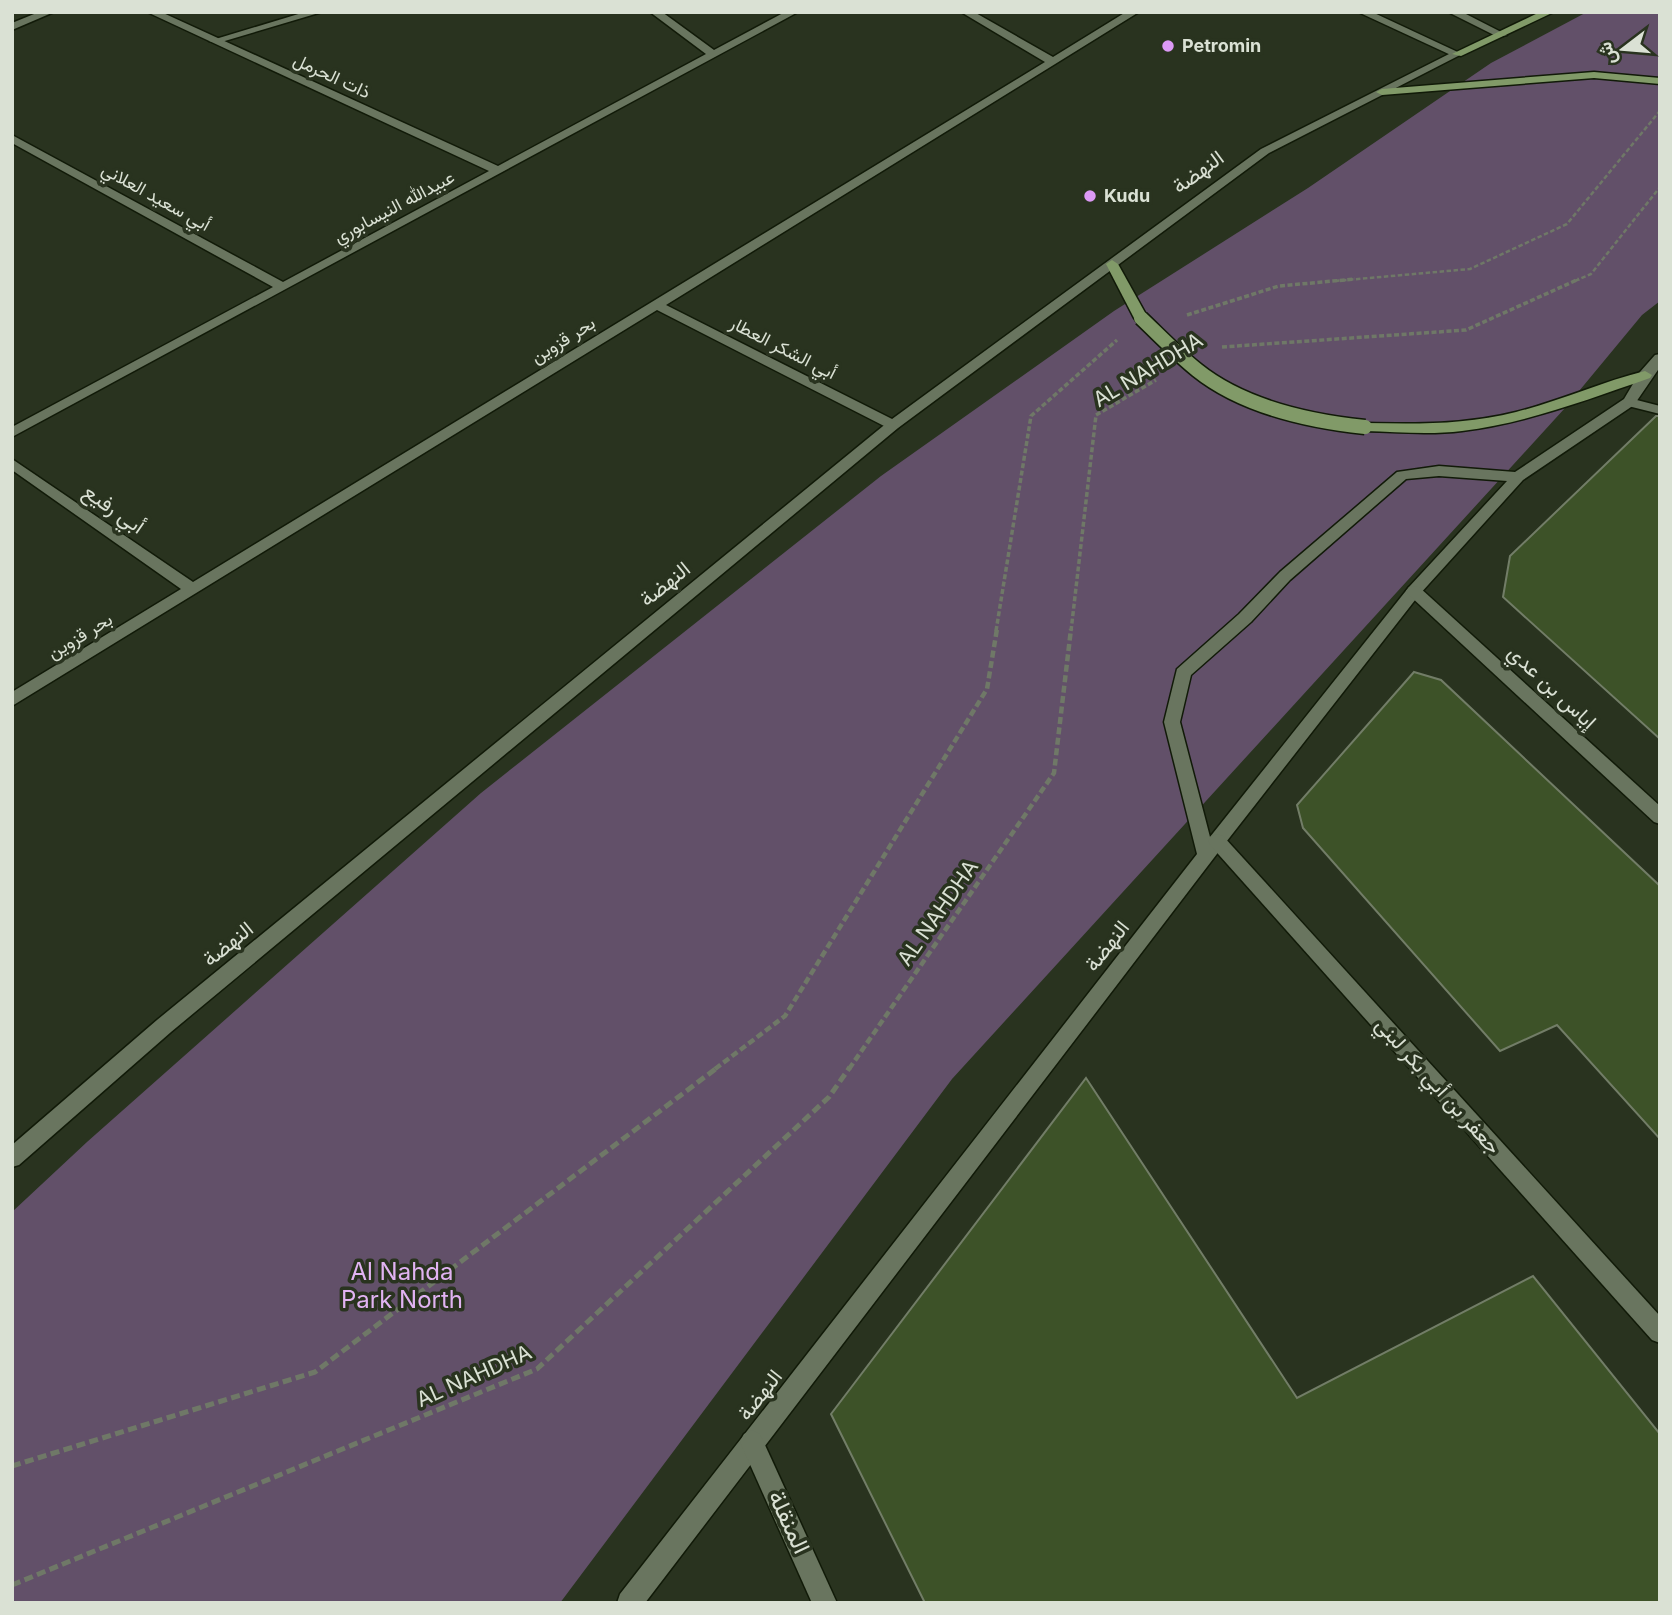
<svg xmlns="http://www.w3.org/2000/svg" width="1672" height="1615" viewBox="0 0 1672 1615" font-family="Inter,Vazirmatn,sans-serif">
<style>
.green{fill:#625069}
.building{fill:#3d5228;stroke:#727d67;stroke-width:2}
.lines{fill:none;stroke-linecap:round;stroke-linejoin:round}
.service-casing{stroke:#111a08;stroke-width:3}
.minor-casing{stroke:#111a08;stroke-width:3}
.tertiary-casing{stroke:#111a08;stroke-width:3}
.primary-casing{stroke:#111a08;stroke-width:3}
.path-far3{stroke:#6f7867;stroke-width:2.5;stroke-dasharray:4.5 2.5;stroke-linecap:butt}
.path-far2{stroke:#6f7867;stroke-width:3.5;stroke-dasharray:5 2.5;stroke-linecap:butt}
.path-far1{stroke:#6f7867;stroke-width:4.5;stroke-dasharray:7 3.5;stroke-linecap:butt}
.path{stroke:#6f7867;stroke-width:5;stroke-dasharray:9 4.5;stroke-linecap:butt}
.service{fill:#69755f;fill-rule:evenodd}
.minor{fill:#69755f;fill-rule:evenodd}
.tertiary{fill:#69755f;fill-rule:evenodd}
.primary{fill:#819a68;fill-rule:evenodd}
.primary-bridge-casing{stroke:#111a08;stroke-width:17;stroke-linecap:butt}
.primary-bridge{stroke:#819a68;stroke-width:14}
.poi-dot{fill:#dc99f5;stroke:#29331f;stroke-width:2.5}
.labels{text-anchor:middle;stroke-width:7;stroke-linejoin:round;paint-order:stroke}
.far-poi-label{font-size:18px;font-weight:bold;fill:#dae1d4;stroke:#29331f;text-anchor:start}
.far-street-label{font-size:18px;fill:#dae1d4;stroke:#29331f}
.street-label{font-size:21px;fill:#dae1d4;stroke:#29331f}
.near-park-label{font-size:24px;fill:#e1b3f2;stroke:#29331f}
.near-street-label{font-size:24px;fill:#dae1d4;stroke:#29331f}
</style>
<rect width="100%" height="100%" fill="#29331f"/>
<polygon class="green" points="1587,12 1660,12 1660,301 1642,315 1565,408 952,1079 560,1603 12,1603 12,1212 87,1142 481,793 881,476 1114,311 1308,188 1491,63"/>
<g class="building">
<polygon points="1656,416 1660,416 1660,739 1503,597 1510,556"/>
<polygon points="1414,672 1441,680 1660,886 1660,1139 1557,1025 1500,1051 1303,828 1297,805"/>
<polygon points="1086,1078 1297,1398 1533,1276 1660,1434 1660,1603 925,1603 831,1414"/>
</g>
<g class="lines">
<g class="service-casing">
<g id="service">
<polygon points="305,12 322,12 218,43 209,41"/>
<polygon points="1453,52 1462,54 1269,153 898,428 171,1032 19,1165 12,1167 12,1145 157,1020 888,422 1261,149"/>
<path d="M 1660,354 L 1660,367 L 1634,405 L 1523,480 L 1419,595 L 1223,846 L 645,1603 L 617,1603 L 620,1594 L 1197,854 L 1164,722 L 1177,669 L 1239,614 L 1280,572 L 1397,472 L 1439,466 L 1515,472 L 1624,399 L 1640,372 L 1655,355 ZM 1439,476 L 1507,481 L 1409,587 L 1210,837 L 1180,722 L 1191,675 L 1251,622 L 1290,580 L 1406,479 Z"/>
</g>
</g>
<g class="minor-casing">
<g id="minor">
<polygon points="39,12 54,12 12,30 12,23"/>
<polygon points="147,12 161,12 498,166 706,54 650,12 662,12 714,50 785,12 798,12 12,437 12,427 273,287 12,143 12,135 283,282 489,171"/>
<polygon points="961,12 974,12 1053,57 1126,12 1139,12 666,305 898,422 898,428 888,428 657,310 12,706 12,692 181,589 12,470 12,459 193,582 1045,62"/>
<polygon points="1414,586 1419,587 1660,806 1660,824 1654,822 1409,595 1406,591 1409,587"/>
<polygon points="1217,834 1223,836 1660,1316 1660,1343 1652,1340 1211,846 1208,841 1211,836"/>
<polygon points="752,1430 760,1434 837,1603 812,1603 740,1442 744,1434"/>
</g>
</g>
<g class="tertiary-casing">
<g id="tertiary">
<polygon points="1358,12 1372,12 1462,54 1453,56"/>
<polygon points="1448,12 1462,12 1507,35 1498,37"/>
<polygon points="1629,398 1660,406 1660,414 1624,405 1622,402"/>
</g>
</g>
<g class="primary-casing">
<g id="primary">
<polygon points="1540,12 1554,12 1461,56 1452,54"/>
<polygon points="1594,72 1660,78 1660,84 1594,78 1382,95 1376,92 1382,89"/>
<polygon points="1112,260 1118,264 1148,318 1146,321 1136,321 1134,318 1106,264"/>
<path d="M 1645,371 L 1652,375 L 1650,378 C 1589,399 1527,423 1462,431 C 1430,435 1397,432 1365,431 L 1358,427 L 1365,423 C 1416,424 1465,425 1516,412 C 1560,401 1601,382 1645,371 Z"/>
</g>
</g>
<g class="path-far3">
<polyline points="1335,281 1470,269 1567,224 1659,112"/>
<polyline points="1575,281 1591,274 1660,187"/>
</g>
<g class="path-far2">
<polyline points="1187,315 1279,286 1355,279"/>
<polyline points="1222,347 1466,330 1579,279"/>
<polyline points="996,631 1031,416 1117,340"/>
<polyline points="1071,631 1096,415 1156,380"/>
</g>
<g class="path-far1">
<polyline points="715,1069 785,1016 987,689 997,629"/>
<polyline points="849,1069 1054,773 1071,629"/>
</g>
<g class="path">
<polyline points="12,1466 315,1372 718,1067"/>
<polyline points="12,1585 537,1369 829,1097 850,1067"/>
</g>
<use href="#service" class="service"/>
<use href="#minor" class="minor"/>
<use href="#tertiary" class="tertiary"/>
<use href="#primary" class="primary"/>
<g class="primary-bridge-casing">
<path id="primary-bridge" d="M 1141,318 C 1159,335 1177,354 1197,370 C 1243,407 1308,421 1365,427"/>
</g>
<use href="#primary-bridge" class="primary-bridge"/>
</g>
<g class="poi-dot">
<circle cx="1168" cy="46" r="7"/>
<circle cx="1090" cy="196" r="7"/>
</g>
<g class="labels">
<g class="far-poi-label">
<text x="1182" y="52">Petromin</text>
<text x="1104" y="202">Kudu</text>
</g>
<g class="far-street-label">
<text transform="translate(332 76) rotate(25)" y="6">ذات الحرمل</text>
<text transform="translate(156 197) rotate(29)" y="6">أبي سعيد العلاني</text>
<text transform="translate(394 207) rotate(-28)" y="6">عبيدالله النيسابوري</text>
<text transform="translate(563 340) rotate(-32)" y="6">بحر قزوين</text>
<text transform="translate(783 348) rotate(27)" y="6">أبي الشكر العطار</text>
<text transform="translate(80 636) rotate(-31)" y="6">بحر قزوين</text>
</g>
<g class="street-label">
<text transform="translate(1198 172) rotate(-36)" y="7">النهضة</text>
<text transform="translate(1148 370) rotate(-31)" y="7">AL NAHDHA</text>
<text transform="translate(114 509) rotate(35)" y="7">أبي رفيع</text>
<text transform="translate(665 584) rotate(-39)" y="7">النهضة</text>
<text transform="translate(1552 687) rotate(43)" y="7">إياس بن عدي</text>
<text transform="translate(938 913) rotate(-55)" y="7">AL NAHDHA</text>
<text transform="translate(228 944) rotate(-39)" y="7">النهضة</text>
<text transform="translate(1107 946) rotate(-52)" y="7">النهضة</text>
<text transform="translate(1438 1086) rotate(48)" y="7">جعفر بن أبي بكر لبني</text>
<text transform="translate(474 1376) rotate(-24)" y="7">AL NAHDHA</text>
<text transform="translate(760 1395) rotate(-52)" y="7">النهضة</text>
</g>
<g class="near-park-label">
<text x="402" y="1280">Al Nahda<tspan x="402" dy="28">Park North</tspan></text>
</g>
<g class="near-street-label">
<text transform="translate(789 1522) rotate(65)" y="8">المنقلة</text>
</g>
</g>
<rect width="1672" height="1615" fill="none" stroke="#dae1d4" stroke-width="28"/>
<g transform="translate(1623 49) rotate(254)" stroke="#29331f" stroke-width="5" paint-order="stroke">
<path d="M0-5L12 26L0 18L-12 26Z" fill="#dae1d4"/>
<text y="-10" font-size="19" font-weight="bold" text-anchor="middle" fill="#dae1d4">ش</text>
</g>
</svg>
